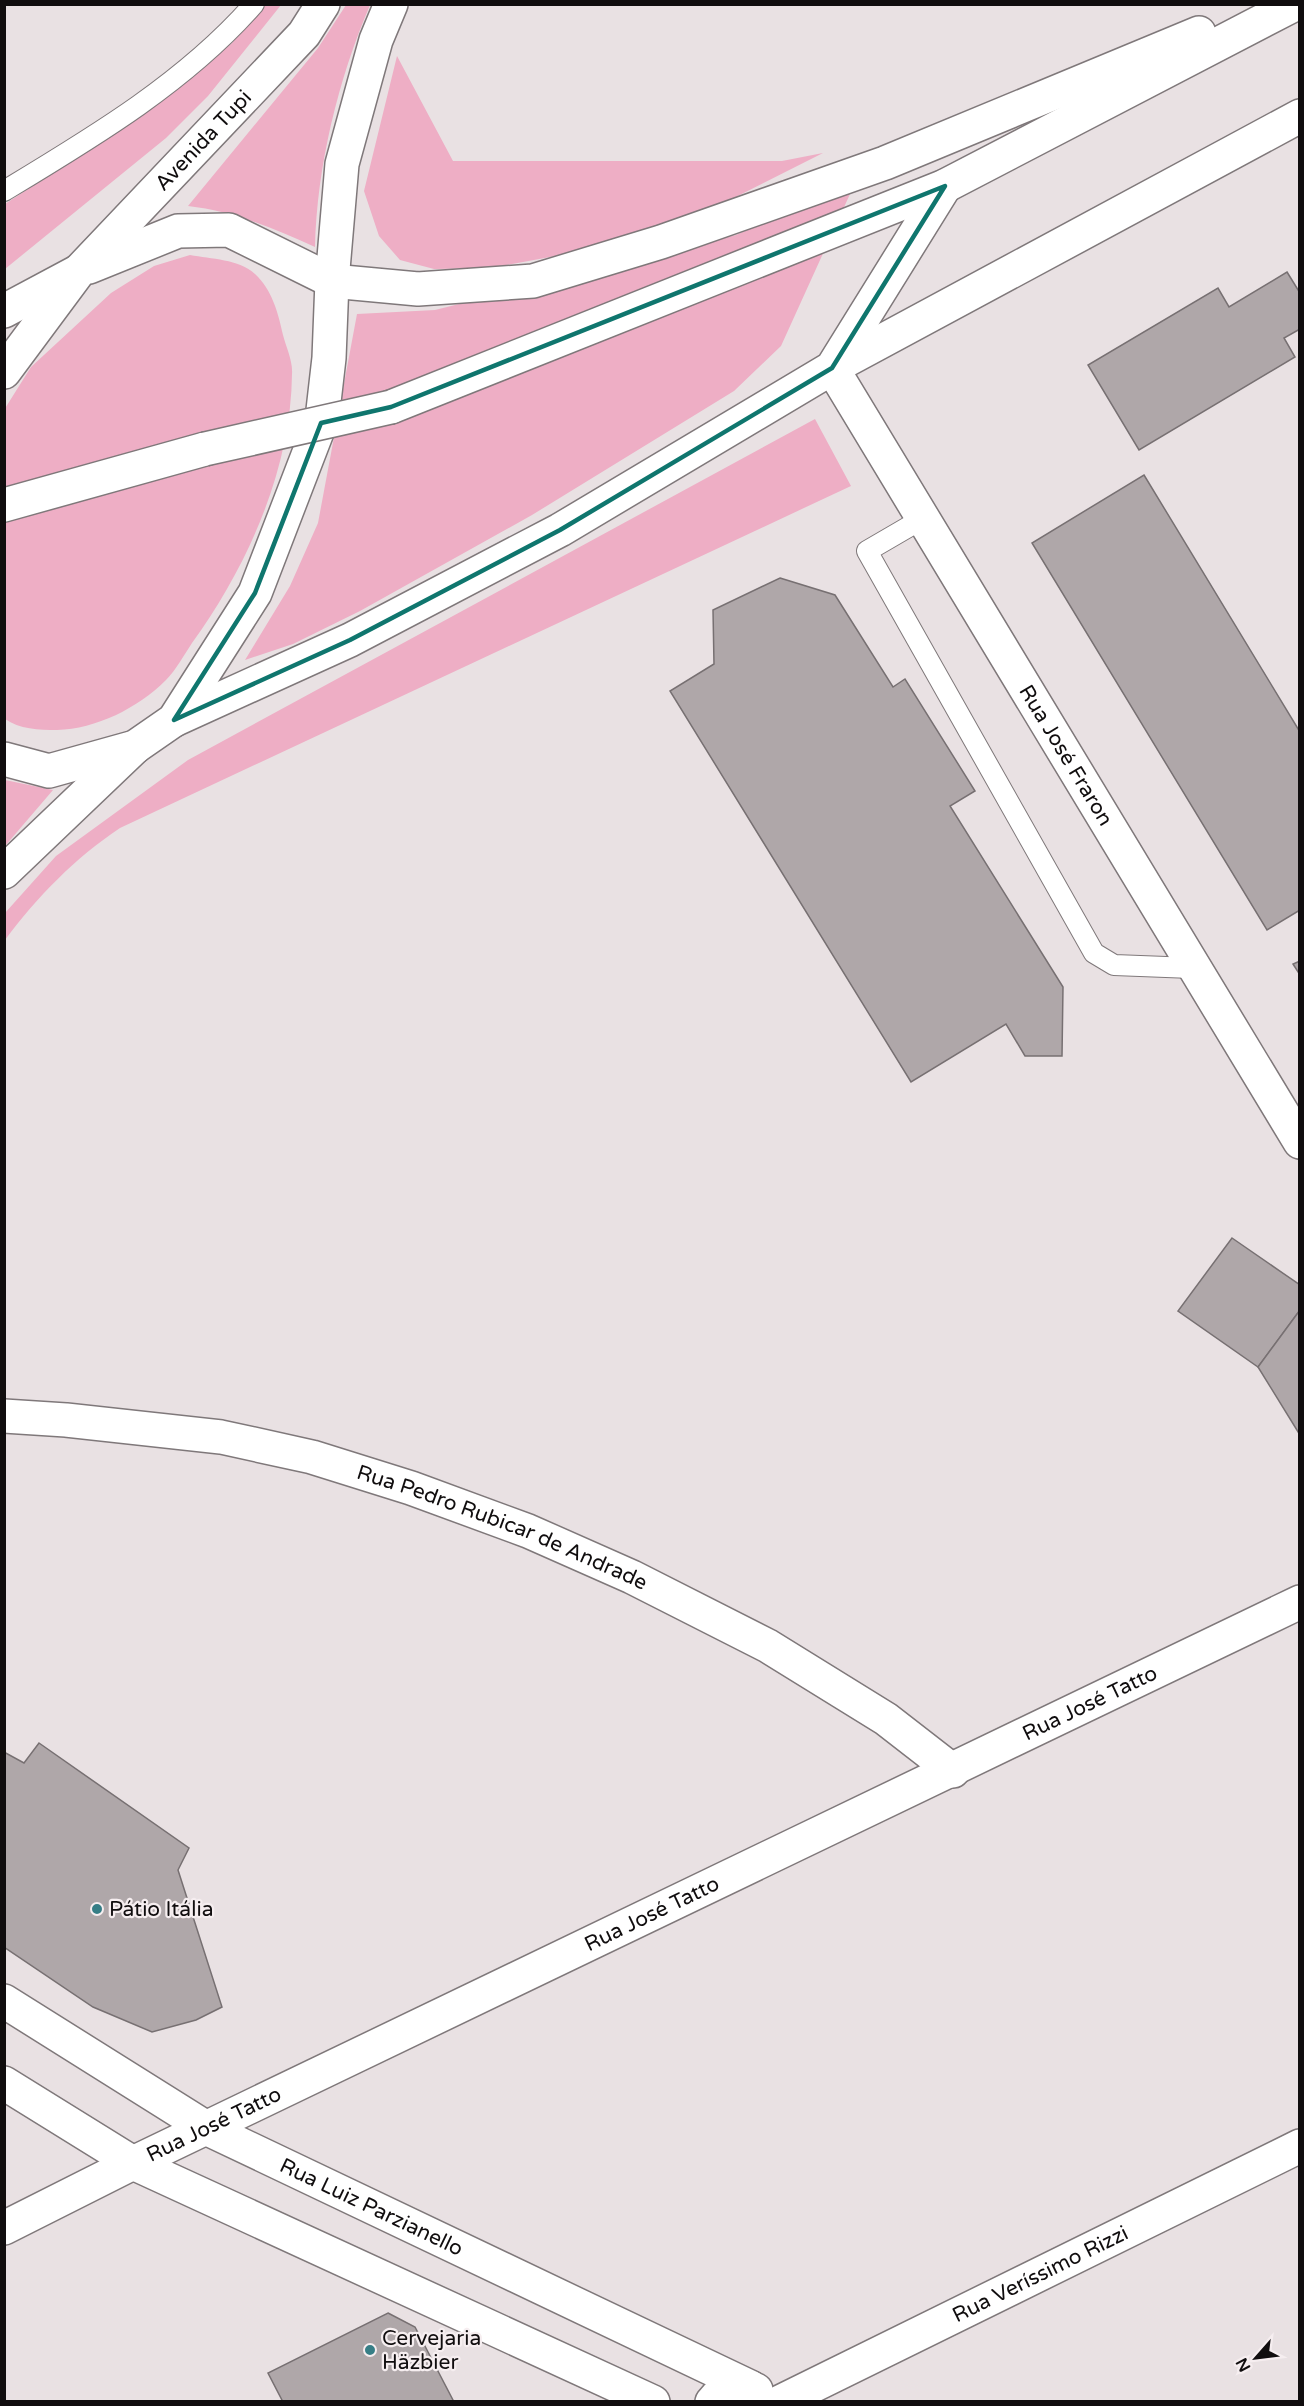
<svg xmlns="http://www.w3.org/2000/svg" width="1304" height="2406" viewBox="0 0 1304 2406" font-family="'Varela Round',sans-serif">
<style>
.green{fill:#eeaec5}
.building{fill:#afa7a9;stroke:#777072;stroke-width:1.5}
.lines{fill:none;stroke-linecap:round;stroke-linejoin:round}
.lane-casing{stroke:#7f787a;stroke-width:22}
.street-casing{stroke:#7f787a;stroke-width:36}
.secondary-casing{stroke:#7f787a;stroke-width:36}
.primary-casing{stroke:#7f787a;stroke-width:36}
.highway-casing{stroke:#7f787a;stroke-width:36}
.lane{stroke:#fff;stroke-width:20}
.street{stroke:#fff;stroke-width:33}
.secondary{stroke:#fff;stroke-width:33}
.primary{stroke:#fff;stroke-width:33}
.highway{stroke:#fff;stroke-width:33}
.highway-bridge-casing{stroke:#7f787a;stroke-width:36;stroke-linecap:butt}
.highway-bridge{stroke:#fff;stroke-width:33}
.marked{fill:none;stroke:#0f766e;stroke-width:4.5;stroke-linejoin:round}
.poi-dot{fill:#367e86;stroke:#f6eef0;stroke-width:2}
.labels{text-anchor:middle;stroke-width:4.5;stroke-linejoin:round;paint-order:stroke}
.street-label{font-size:21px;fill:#100d0e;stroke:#f6eef0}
.poi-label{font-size:21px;fill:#100d0e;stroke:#f6eef0;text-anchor:start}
</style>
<rect width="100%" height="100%" fill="#e9e1e3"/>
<g class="green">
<polygon points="262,5 281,5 208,96 166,138 5,269 5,204 114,133 232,43"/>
<path d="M 346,5 L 370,5 C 338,80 317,166 315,247 C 275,229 233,211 188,206 L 318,48 Z"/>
<polygon points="397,56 453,161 782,161 823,153 710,210 572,253 490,268 434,269 400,260 379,236 364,191"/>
<polygon points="855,183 781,346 734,391 532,515 360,611 293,644 245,660 290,586 318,523 357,314 435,310 736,235"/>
<path d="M 190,255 C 211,259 239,259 255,274 C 272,290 278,312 283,335 C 286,347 293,361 292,374 C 291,470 247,567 192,643 C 184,655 176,670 166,680 C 138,708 96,729 57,730 C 39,730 19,729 5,719 L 4,410 L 31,367 L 111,293 L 154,266 Z"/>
<path d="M 815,419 L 851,486 L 120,828 C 75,858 37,897 5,940 L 5,913 L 56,856 L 188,760 Z"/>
<polygon points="5,780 53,790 5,846 4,780"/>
</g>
<g class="building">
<polygon points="1287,272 1300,293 1300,329 1284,338 1295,357 1139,450 1088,365 1218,288 1229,307"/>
<polygon points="1144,475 1300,732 1300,910 1267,930 1032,543"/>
<polygon points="780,578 835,595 893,687 905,679 975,791 950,806 1063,987 1062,1056 1025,1056 1006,1024 911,1082 670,691 714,664 713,610"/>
<polygon points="1300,961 1300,975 1293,964"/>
<polygon points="1232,1238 1300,1285 1300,1310 1258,1367 1178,1311"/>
<polygon points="1300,1310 1300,1435 1258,1367"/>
<polygon points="39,1743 189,1848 178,1870 222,2007 196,2020 152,2032 93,2007 4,1947 4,1752 24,1763"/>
<polygon points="388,2313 415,2327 454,2402 283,2402 268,2373"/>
</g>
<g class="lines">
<g class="lane-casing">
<g id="lane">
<path d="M 4,191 C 92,138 186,82 254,4"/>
<polyline points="922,519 867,551 1094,953 1114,965 1192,968"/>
</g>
</g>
<g class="street-casing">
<g id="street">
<path id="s1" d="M 4,1416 L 66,1420 L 221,1437 L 312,1457 L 411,1488 L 528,1531 L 632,1577 L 768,1646 L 886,1719 L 953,1771"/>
<path id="s2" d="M 4,2001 L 208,2129 L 750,2387"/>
<polyline points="4,2083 133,2163 653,2402"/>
<path id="s3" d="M 4,2228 L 133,2163 L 1300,1602"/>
<path d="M 712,2402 C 722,2388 740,2382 756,2390"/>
<path id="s4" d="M 780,2402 L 1300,2146"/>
</g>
</g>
<g class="secondary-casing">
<g id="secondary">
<path id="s5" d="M 1300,116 L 832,368 L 1300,1142"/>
<polyline points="4,872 135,747"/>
</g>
</g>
<g class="primary-casing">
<g id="primary">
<polyline points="89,267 178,231 229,230 332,281"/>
<path id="s6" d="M 4,372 L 79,271 L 304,34 L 323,4"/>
<polyline points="4,759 49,771 135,747 174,720 255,593 322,419 329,358 332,281 342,164 376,40 391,4"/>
</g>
</g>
<g class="highway-casing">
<g id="highway">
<polyline points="332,281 418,289 533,281 661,242 885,163 1199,33"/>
<polyline points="4,311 79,271"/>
<polyline points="391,407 945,186 1295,4"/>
<polyline points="4,505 205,449"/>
<polyline points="174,720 350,640 560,530 832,368 945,186"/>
</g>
</g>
<use href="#lane" class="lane"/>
<use href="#street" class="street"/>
<use href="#secondary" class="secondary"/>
<use href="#primary" class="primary"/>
<use href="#highway" class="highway"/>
<g class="highway-bridge-casing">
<polyline id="highway-bridge" points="205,449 391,407"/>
</g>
<use href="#highway-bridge" class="highway-bridge"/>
</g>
<path class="marked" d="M 945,186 L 832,368 L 560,530 L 350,640 L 174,720 L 255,593 L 321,423 L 391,407 Z"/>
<g class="poi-dot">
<circle cx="97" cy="1909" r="6"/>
<circle cx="370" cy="2350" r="6"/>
</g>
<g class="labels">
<g class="street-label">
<text dy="7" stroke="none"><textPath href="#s6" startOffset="306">Avenida Tupi</textPath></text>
<text dy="7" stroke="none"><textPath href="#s5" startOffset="984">Rua José Fraron</textPath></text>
<text dy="7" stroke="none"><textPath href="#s1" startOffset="514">Rua Pedro Rubicar de Andrade</textPath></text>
<text dy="7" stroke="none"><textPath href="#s3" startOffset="1206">Rua José Tatto</textPath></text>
<text dy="7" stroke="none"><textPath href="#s3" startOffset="720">Rua José Tatto</textPath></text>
<text dy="7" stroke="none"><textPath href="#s3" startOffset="234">Rua José Tatto</textPath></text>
<text dy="7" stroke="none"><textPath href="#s2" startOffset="422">Rua Luiz Parzianello</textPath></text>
<text dy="7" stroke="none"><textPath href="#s4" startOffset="290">Rua Veríssimo Rizzi</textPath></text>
</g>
<g class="poi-label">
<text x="109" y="1916">Pátio Itália</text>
<text x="382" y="2345">Cervejaria<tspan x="382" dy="24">Häzbier</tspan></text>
</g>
</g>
<rect width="1304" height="2406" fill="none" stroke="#100d0e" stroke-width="12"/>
<g transform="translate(1256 2358) rotate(242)" stroke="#f6eef0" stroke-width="4.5" paint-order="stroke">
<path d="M0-4.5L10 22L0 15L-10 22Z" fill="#100d0e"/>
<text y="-9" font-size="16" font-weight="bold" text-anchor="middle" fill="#100d0e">N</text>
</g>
</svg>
